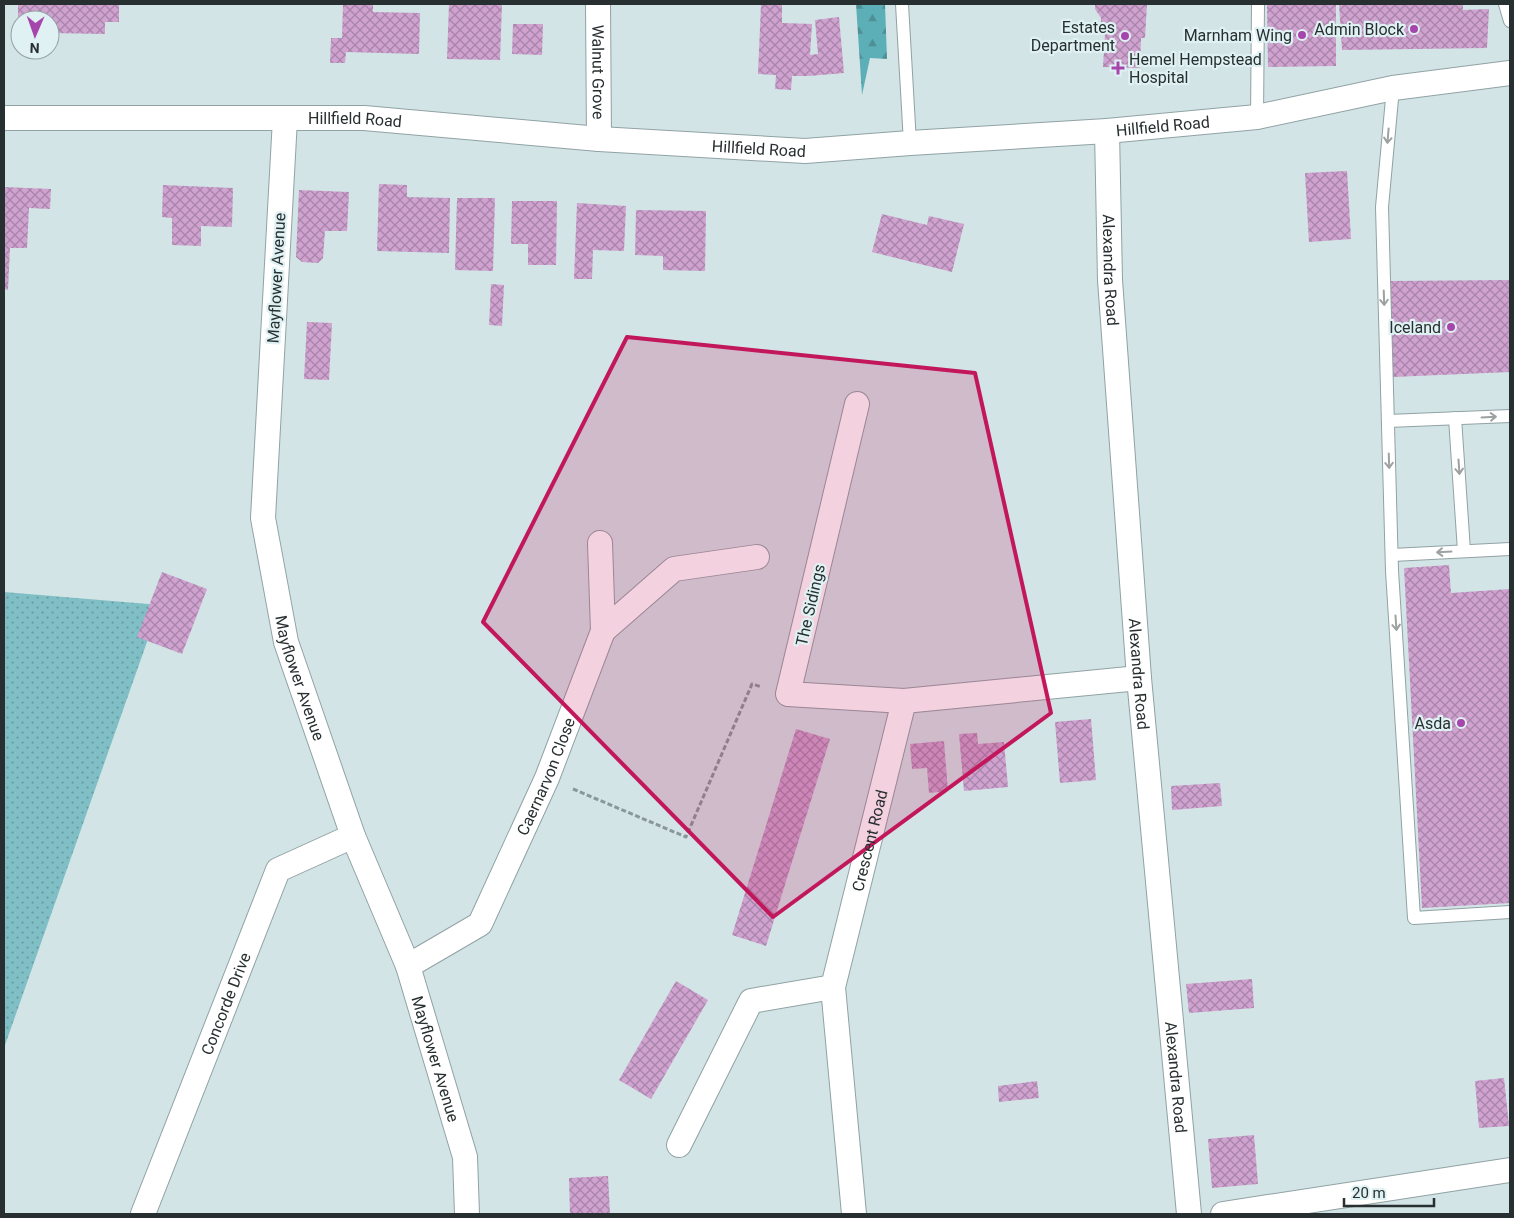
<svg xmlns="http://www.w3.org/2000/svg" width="1514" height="1218" viewBox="0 0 1514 1218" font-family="Roboto,sans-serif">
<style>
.forest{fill:url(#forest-firs)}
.park{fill:url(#park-dots)}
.building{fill:url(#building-cross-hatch)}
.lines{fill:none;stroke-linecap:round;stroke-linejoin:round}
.service-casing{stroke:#91a2a4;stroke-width:14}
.minor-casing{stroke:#91a2a4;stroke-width:26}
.path{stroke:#899798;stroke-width:3;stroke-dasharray:5 2.5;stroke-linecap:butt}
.service{stroke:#fff;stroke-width:12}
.minor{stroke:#fff;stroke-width:24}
.oneway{stroke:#9ea1a2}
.marked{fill:#c2185b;fill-opacity:0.2;stroke:#c2185b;stroke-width:4;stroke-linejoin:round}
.poi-dot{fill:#a645ac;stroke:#dff1f3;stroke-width:2}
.labels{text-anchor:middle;stroke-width:4.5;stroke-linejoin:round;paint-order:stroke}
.poi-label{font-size:16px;fill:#282f30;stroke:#dff1f3;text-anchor:end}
.street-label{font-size:16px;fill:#282f30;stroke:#dff1f3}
</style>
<defs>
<pattern id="forest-firs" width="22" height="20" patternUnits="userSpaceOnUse" patternTransform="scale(1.25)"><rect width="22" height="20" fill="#5dafb7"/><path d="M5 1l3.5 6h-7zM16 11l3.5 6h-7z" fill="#4d8f95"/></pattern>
<pattern id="park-dots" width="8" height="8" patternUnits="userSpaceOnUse" patternTransform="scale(1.25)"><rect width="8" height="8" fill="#7fbfc5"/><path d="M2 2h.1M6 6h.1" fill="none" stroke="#689ca0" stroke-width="1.8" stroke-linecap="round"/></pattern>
<pattern id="building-cross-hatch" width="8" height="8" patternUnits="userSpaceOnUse" patternTransform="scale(1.25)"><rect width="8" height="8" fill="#cfa2d0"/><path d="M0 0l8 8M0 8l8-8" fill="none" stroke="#a884a9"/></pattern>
</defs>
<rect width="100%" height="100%" fill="#d2e4e6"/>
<polygon class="forest" points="856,4 885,4 887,59 870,58 862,95"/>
<polygon class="park" points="4,592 160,605 4,1048"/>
<g class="building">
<polygon points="18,4 119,4 119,22 105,22 105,34 50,33 50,20 20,20 20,33 18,33"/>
<polygon points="343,4 373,4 373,12 420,13 419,54 346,52 345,63 330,63 331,38 342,38"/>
<polygon points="449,4 502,4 500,60 447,59"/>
<polygon points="761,4 782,4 782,23 812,24 810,55 818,54 815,20 839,17 844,73 809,76 792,76 791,90 775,89 776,75 758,74"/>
<polygon points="1095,4 1147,4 1145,38 1141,38 1140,68 1103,67 1105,34 1101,34 1101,18 1095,9"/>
<polygon points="1267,4 1336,4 1336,66 1268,67"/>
<polygon points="1339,4 1463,4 1463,10 1489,9 1487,48 1342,50"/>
<polygon points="513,24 543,24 542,55 512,54"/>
<polygon points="1347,171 1351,239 1309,242 1305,173"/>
<polygon points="379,184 407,185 407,197 450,198 449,253 377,251"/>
<polygon points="163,185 233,188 232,227 201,226 201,246 172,245 172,218 162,217"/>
<polygon points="4,187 51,189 50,209 29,208 27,248 10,248 8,290 4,289"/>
<polygon points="299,190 349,192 347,231 325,231 323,258 318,263 302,262 296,257"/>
<polygon points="457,198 495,198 493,271 455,270"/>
<polygon points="512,201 557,201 556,265 528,265 528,244 511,244"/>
<polygon points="577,203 626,206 624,251 593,250 592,279 574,279"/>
<polygon points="636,210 706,211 705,271 663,270 663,256 635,255"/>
<polygon points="882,214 927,225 929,216 964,224 952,272 872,252"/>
<polygon points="1510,280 1510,372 1393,377 1390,281"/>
<polygon points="491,284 504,285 502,326 489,325"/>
<polygon points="307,322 332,323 329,380 304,379"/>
<polygon points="1449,565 1451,593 1510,589 1510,903 1422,908 1404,568"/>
<polygon points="162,572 207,589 182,654 137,637"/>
<polygon points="1091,719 1096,780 1060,783 1055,722"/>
<polygon points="796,729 830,739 766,946 732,935"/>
<polygon points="977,733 978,744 1004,742 1008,787 964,791 959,734"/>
<polygon points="944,741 948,791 929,793 927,768 912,769 910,744"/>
<polygon points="1220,783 1222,806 1172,810 1171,786"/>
<polygon points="1252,979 1254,1008 1189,1013 1186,984"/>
<polygon points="676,981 708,1000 651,1099 619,1080"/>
<polygon points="1504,1078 1509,1126 1479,1128 1475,1081"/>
<polygon points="1037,1081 1039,1098 999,1102 998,1086"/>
<polygon points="1254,1135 1258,1184 1212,1188 1208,1139"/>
<polygon points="608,1176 610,1214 570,1214 569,1178"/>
</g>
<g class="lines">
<g class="service-casing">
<g id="service">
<polyline points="902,4 910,143"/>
<polyline points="1505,4 1510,21"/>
<polyline points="1393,88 1382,207 1392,571 1414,918 1510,912"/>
<polyline points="1257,117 1258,4"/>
<polyline points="1455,418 1464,551"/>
<polyline points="1388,421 1510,416"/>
<polyline points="1392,555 1510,549"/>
</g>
</g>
<g class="minor-casing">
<g id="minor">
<path id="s1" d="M 598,4 L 599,139"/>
<path id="s2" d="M 4,118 L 364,118 L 599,139 L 805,151 L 910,143 L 1107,131 L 1257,117 L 1393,88 L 1510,73"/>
<path id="s3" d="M 285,119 L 263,518 L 286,642 L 353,836 L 408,966 L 465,1157 L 467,1214"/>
<path id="s4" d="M 1107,131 L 1110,280 L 1139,678 L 1189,1214"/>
<polyline points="857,404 788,694 904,701"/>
<polyline points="603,631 674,569 757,557"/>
<path id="s5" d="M 408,966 L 480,924 L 547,778 L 603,631 L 600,543"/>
<polyline points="679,1145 751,1001 833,987"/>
<path id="s6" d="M 143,1214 L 278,870 L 353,836"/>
<path id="s7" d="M 854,1214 L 833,987 L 904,701 L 1139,678"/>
<polyline points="1223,1214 1510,1170"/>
</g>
</g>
<polyline class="path" points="573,789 686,837 752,684 762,687"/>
<use href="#service" class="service"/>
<use href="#minor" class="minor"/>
</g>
<defs><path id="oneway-shaft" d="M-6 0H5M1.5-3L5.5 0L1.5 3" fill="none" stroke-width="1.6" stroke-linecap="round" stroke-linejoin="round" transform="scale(1.25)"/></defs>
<g class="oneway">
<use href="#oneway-shaft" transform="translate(1388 136) rotate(95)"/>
<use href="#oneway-shaft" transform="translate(1384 298) rotate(88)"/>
<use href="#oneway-shaft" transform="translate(1489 417) rotate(-3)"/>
<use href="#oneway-shaft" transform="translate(1389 461) rotate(88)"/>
<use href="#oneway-shaft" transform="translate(1459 467) rotate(86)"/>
<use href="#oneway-shaft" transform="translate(1444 552) rotate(177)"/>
<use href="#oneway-shaft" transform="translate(1396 623) rotate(86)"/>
</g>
<path class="marked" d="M 627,337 L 975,373 L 1051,713 L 773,917 L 483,622 Z"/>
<g class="poi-dot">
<circle cx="1414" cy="29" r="5"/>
<circle cx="1302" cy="35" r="5"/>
<circle cx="1125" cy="36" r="5"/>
<path d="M1115.5 60.5h5v5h5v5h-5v5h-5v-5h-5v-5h5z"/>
<circle cx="1451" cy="327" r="5"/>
<circle cx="1461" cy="723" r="5"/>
</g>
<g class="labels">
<g class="poi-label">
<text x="1115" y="33">Estates<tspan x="1115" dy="18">Department</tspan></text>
<text x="1404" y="35">Admin Block</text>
<text x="1292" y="41">Marnham Wing</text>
<text x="1129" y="65" text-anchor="start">Hemel Hempstead<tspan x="1129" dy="18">Hospital</tspan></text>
<text x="1441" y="333">Iceland</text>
<text x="1451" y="729">Asda</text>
</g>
<g class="street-label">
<text dy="6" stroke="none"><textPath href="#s1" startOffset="68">Walnut Grove</textPath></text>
<text dy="6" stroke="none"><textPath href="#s2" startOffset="351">Hillfield Road</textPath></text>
<text dy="6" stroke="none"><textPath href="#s2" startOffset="1161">Hillfield Road</textPath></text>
<text dy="6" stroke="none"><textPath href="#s2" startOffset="756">Hillfield Road</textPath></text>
<text dy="6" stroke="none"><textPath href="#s4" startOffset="139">Alexandra Road</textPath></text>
<text transform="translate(276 278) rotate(-87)" y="6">Mayflower Avenue</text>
<text transform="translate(810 605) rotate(-77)" y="6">The Sidings</text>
<text dy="6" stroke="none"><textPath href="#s4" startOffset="544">Alexandra Road</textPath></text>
<text dy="6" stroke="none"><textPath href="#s3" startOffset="564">Mayflower Avenue</textPath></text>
<text dy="6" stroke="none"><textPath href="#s5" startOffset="245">Caernarvon Close</textPath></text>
<text dy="6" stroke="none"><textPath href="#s7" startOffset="379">Crescent Road</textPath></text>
<text dy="6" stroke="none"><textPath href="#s6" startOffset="226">Concorde Drive</textPath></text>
<text dy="6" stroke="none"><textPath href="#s3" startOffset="969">Mayflower Avenue</textPath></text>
<text dy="6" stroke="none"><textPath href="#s4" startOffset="949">Alexandra Road</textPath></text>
</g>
</g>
<rect width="1514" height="1218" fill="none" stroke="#282f30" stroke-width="10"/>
<g transform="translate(35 35) rotate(182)"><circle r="24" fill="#dff1f3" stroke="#96a3a5"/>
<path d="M0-4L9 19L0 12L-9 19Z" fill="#a645ac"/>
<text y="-8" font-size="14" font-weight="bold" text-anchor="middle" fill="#282f30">N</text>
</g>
<path d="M1344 1198v8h90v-8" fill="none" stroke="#282f30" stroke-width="2.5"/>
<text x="1352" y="1198" font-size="15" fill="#282f30" stroke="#dff1f3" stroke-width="4" paint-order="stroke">20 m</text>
</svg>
